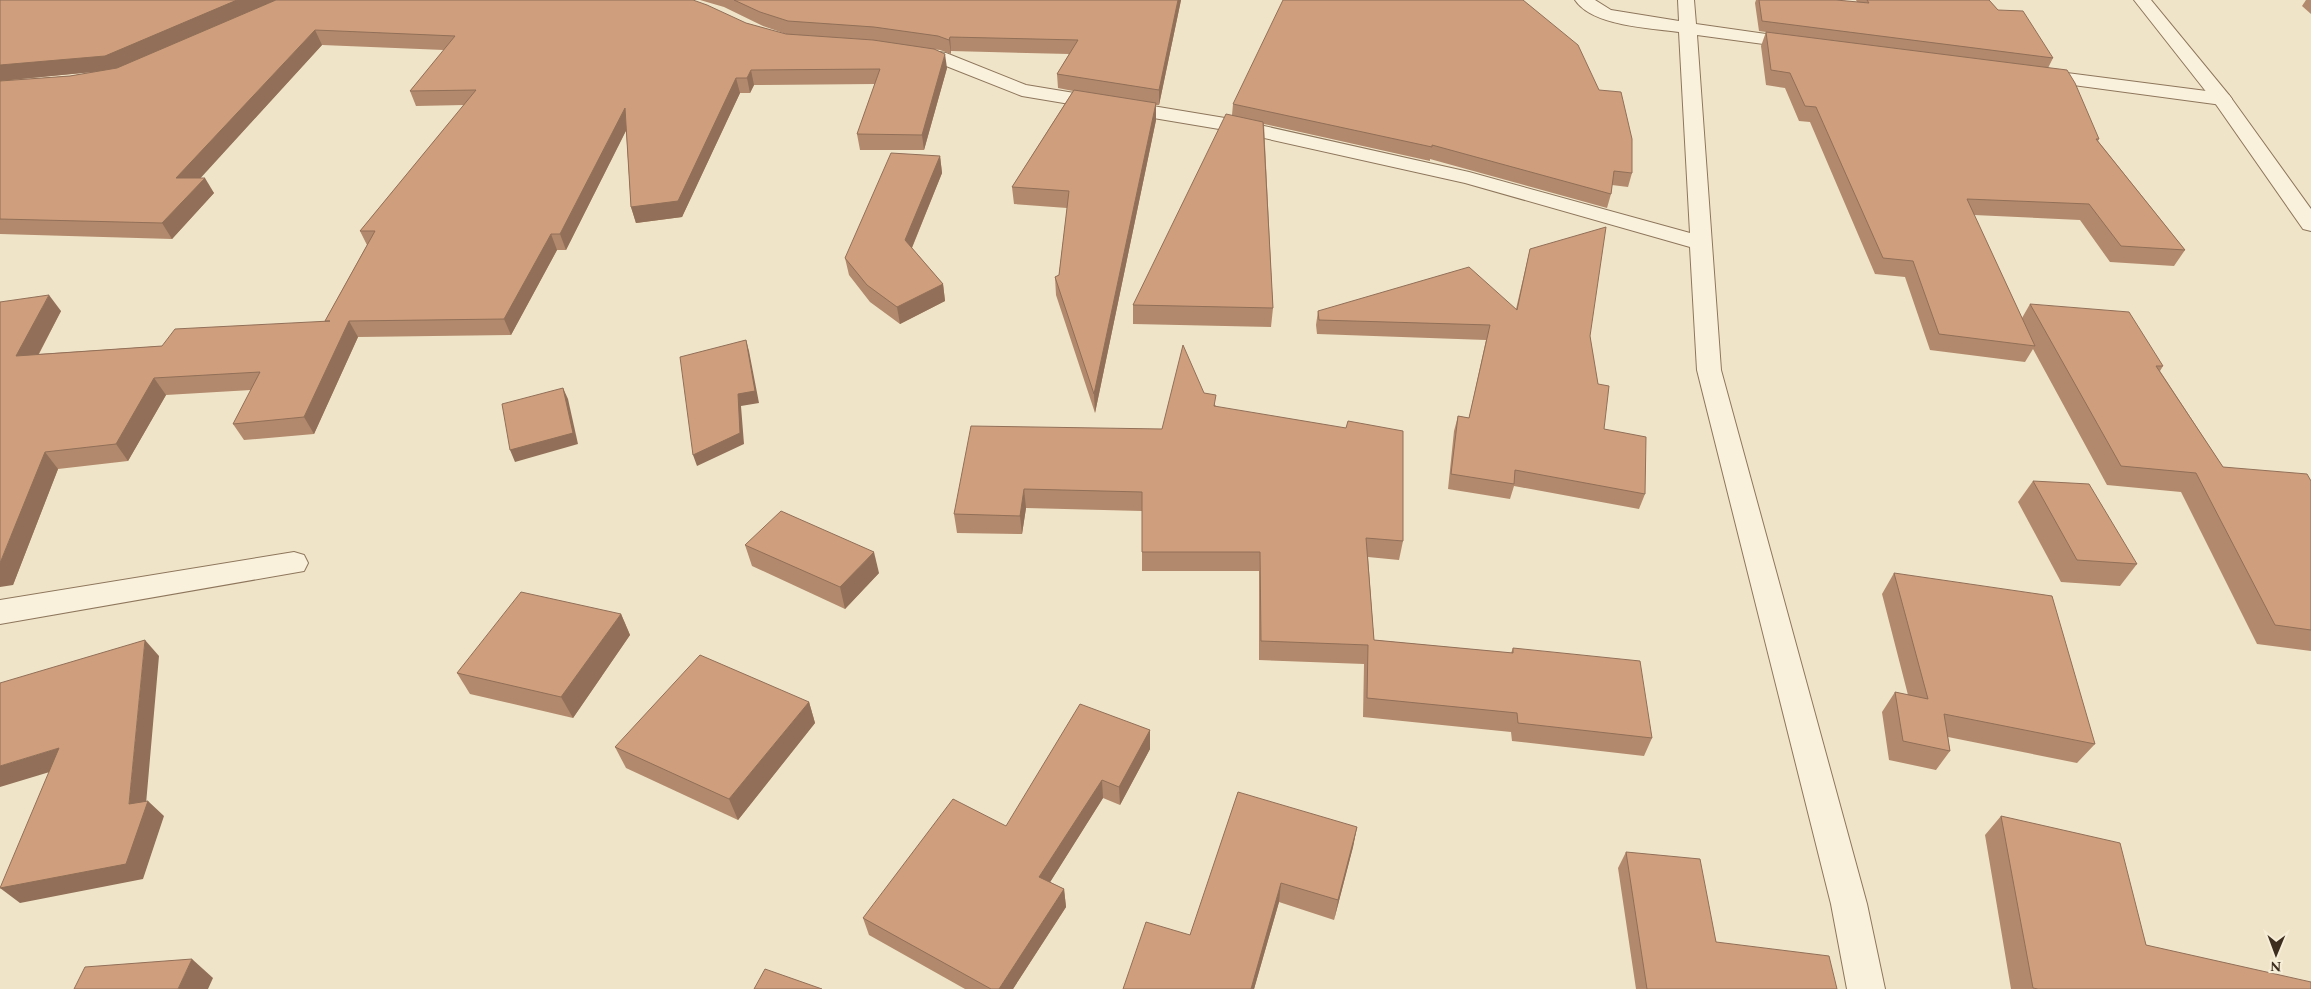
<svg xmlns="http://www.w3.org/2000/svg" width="2311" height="989" viewBox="0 0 2311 989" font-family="Spectral,serif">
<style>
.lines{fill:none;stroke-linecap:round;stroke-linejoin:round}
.minor-casing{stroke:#8d765c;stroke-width:2}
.tertiary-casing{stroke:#8d765c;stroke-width:2}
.minor{fill:#faf1dc;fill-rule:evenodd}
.tertiary{fill:#faf1dc;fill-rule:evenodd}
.wall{fill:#b2896c}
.shaded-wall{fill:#916f58}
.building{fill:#cf9f7d;stroke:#916f58}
</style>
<rect width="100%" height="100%" fill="#f0e4c8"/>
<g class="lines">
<g class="minor-casing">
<g id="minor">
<path d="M 1575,0 L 1595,0 L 1611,10 L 1679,21 L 1678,0 L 1694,0 L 1696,24 L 1800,39 L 1806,40 L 1809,44 L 1806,48 L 1800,49 L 1697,35 L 1721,370 L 1867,904 L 1885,989 L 1847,989 L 1831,904 L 1697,370 L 1690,247 L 1465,183 L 1237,132 L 1022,96 L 936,62 L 904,57 L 901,53 L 904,49 L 910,48 L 946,53 L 1026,85 L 1237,120 L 1469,172 L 1690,233 L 1679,32 C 1650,28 1592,26 1575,0 Z"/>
<polygon points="2036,69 2222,93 2229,95 2232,99 2229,103 2222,105 2029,79 2027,75 2029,71"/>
<polygon points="294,552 304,555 308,563 304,571 0,624 0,600"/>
</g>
</g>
<g class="tertiary-casing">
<polygon id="tertiary" points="2134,0 2151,0 2229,95 2311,209 2311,231 2303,229 2215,103"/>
</g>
<use href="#minor" class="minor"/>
<use href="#tertiary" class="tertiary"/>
</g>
<g class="wall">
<polygon points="0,0 746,23 789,35 763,26 724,7 700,0 1181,0 1159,105 1156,105 1156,120 1095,413 1056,295 1055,277 1059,275 1067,208 1014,204 1012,187 1073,91 1058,88 1057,74 1069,54 951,51 951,54 940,50 931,49 947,68 924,150 860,150 857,134 875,84 754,85 750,93 740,93 682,217 636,223 631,207 626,130 566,250 557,250 511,335 358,337 314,434 244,440 233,424 251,390 166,395 128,461 58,469 13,585 0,302 61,311 39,354 162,346 325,321 367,245 360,231 464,105 416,106 410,91 444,50 322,45 200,178 214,193 172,239 0,234 0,81 70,76 92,72 0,81"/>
<polygon points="1756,0 1836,0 1857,2 1856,0 1989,0 1998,10 2053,58 2048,68 2099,139 2098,141 2185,250 2174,266 2110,262 2080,220 1974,215 2022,318 2030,304 2163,366 2160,371 2223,467 2311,481 2311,651 2257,644 2181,492 2107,485 2033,349 2025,362 1930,350 1905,277 1875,274 1810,122 1799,121 1785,88 1766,85 1761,46 1766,32 1759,31 1755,3"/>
<polygon points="2306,0 2311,0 2311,14 2302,6"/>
<polygon points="1233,104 1632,173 1628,187 1612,185 1611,194 1607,208 1430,159 1430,161 1264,124 1273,308 1271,327 1133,324 1133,305 1232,115"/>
<polygon points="940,156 942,173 912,248 943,284 945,301 900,324 870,302 849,275 845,258"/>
<polygon points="1530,249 1590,336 1604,429 1645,494 1639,509 1514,486 1510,499 1448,489 1454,431 1458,416 1469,418 1486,340 1317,334 1316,325 1318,311 1516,309"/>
<polygon points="1204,393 1216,406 1403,541 1399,560 1368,557 1374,640 1511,653 1513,648 1652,738 1644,756 1512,741 1511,732 1363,717 1364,664 1259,660 1259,571 1142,571 1142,511 1026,508 1022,534 957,533 954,514 1162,429"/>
<polygon points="2033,481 2137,564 2120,586 2061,582 2018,502"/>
<polygon points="745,545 879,573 845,609 752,566"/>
<polygon points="1894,573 2095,744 2077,763 1948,737 1950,751 1936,770 1889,760 1882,712 1895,692 1908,695 1882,594"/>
<polygon points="621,614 630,635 573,718 470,694 457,673"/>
<polygon points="809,702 815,723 738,820 626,768 615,747"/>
<polygon points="1150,730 1150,749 1120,805 1103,798 1050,882 1064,889 1066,907 1013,989 965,989 869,935 863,918 1006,826"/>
<polygon points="2001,816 2146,945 2311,989 2011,989 1985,835"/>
<polygon points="1357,827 1353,847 1334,920 1279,902 1254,989 1123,989 1190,935"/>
<polygon points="1626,852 1716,942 1837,989 1636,989 1618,868"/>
</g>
<g class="shaded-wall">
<polygon points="237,0 277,0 113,70 0,81 0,65"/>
<polygon points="1178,0 1181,0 1159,105 1159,90"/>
<polygon points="315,30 322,45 186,194 176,178"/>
<polygon points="950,37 951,51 951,54 949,40"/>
<polygon points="945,54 947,68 924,150 922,135"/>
<polygon points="751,70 754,85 750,93 747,78"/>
<polygon points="736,78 740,93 682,217 636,223 631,207"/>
<polygon points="1156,103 1156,120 1095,413 1094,394"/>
<polygon points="625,108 630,123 566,250 560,234"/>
<polygon points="940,156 942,173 908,257 905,240"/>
<polygon points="205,178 214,193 172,239 162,223"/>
<polygon points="551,234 557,250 511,335 504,319"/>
<polygon points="943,284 945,301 900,324 897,307"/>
<polygon points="49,295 61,311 29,372 16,356"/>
<polygon points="349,321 358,337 314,434 304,417"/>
<polygon points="746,340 749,351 759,403 741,406 744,444 697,466 693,455 738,394"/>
<polygon points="154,378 166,395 128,461 116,444"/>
<polygon points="563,388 568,399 578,444 515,462 510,450"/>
<polygon points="45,452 58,469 13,585 0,587 0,563"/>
<polygon points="1024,489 1026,508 1022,534 1020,516"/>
<polygon points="874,552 879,573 845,609 840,587"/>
<polygon points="621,614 630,635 573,718 561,697"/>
<polygon points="145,640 159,656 146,804 148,801 164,816 143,879 20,903 0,888 129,804"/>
<polygon points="809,702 815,723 738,820 729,799"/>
<polygon points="1150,730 1150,749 1120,805 1119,787"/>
<polygon points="59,748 76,764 0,787 0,766"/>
<polygon points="1102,780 1103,798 1042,895 1039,877"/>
<polygon points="1357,827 1353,847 1334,920 1338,900"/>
<polygon points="1281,883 1279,902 1254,989 1251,989"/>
<polygon points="1064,889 1066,907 1013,989 999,989"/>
<polygon points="192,959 213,978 208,989 178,989"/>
</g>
<g class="building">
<polygon points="0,0 237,0 105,56 0,65"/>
<polygon points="276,0 693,0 707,5 746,23 786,34 873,40 934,49 945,54 922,135 857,134 880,69 751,70 747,78 736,78 678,201 631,207 625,108 560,234 551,234 504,319 349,321 304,417 233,424 260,372 154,378 116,444 45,452 0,563 0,302 49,295 16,356 162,346 175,329 330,321 325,321 375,231 360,231 476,90 410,91 455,36 315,30 176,178 205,178 162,223 0,219 0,81 70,76 117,68"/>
<polygon points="734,0 1178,0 1159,90 1057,74 1078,40 950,37 949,40 938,36 874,27 788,21 760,12"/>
<polygon points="1283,0 1523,0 1578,45 1599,90 1621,92 1632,139 1632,173 1614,171 1611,194 1432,145 1432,147 1233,104"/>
<polygon points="1759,0 1836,0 1869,3 1867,0 1989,0 1998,10 2023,11 2053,58 1762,21"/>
<polygon points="1766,32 2067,70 2075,83 2099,139 2096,139 2185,250 2121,246 2089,204 1967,199 2035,346 1939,334 1913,261 1883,258 1816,107 1805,106 1790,73 1771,70"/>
<polygon points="1074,90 1156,103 1094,394 1055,277 1059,275 1069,191 1012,187"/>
<polygon points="1226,114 1263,122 1273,308 1133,305"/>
<polygon points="891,153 940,156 905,240 943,284 897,307 867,285 845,258"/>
<polygon points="1606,227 1590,336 1598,384 1609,386 1604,429 1646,437 1645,494 1515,470 1514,484 1451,474 1458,416 1469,418 1490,325 1319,320 1318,311 1469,267 1517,310 1530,249"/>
<polygon points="2030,304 2129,312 2163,366 2156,366 2223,467 2307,474 2311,481 2311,630 2275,625 2196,473 2121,466"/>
<polygon points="746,340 755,391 738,394 740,433 693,455 680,357"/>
<polygon points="1183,345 1204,393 1216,395 1214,406 1346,428 1348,421 1403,431 1403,541 1366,538 1374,640 1513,653 1513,648 1640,661 1652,738 1518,723 1517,713 1367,698 1368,645 1261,641 1260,552 1142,552 1142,492 1024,489 1020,516 954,514 971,426 1162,429"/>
<polygon points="563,388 573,433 510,450 502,404"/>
<polygon points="2033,481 2089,484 2137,564 2077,560"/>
<polygon points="781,511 874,552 840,587 745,545"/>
<polygon points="1894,573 2052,596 2095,744 1944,714 1950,751 1903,741 1895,692 1928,699"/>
<polygon points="521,592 621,614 561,697 457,673"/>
<polygon points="145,640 129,804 148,801 126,864 0,888 59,748 0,766 0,683"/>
<polygon points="700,655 809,702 729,799 615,747"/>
<polygon points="1080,704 1150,730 1119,787 1102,780 1039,877 1064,889 999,989 991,989 863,918 953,799 1006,826"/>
<polygon points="1238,792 1357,827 1338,900 1281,883 1251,989 1123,989 1146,922 1190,935"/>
<polygon points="2001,816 2120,843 2146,945 2311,982 2311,989 2038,989 2033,988"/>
<polygon points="1626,852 1700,859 1716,942 1829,956 1837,989 1647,989"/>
<polygon points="192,959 178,989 74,989 85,967"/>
<polygon points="765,969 822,989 754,989"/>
</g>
<g transform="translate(2276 954) rotate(181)" stroke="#f7eed8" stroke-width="4" paint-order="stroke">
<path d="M0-4L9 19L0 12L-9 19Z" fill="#3d2e20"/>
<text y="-8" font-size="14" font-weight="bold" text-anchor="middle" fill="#3d2e20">N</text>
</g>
</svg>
